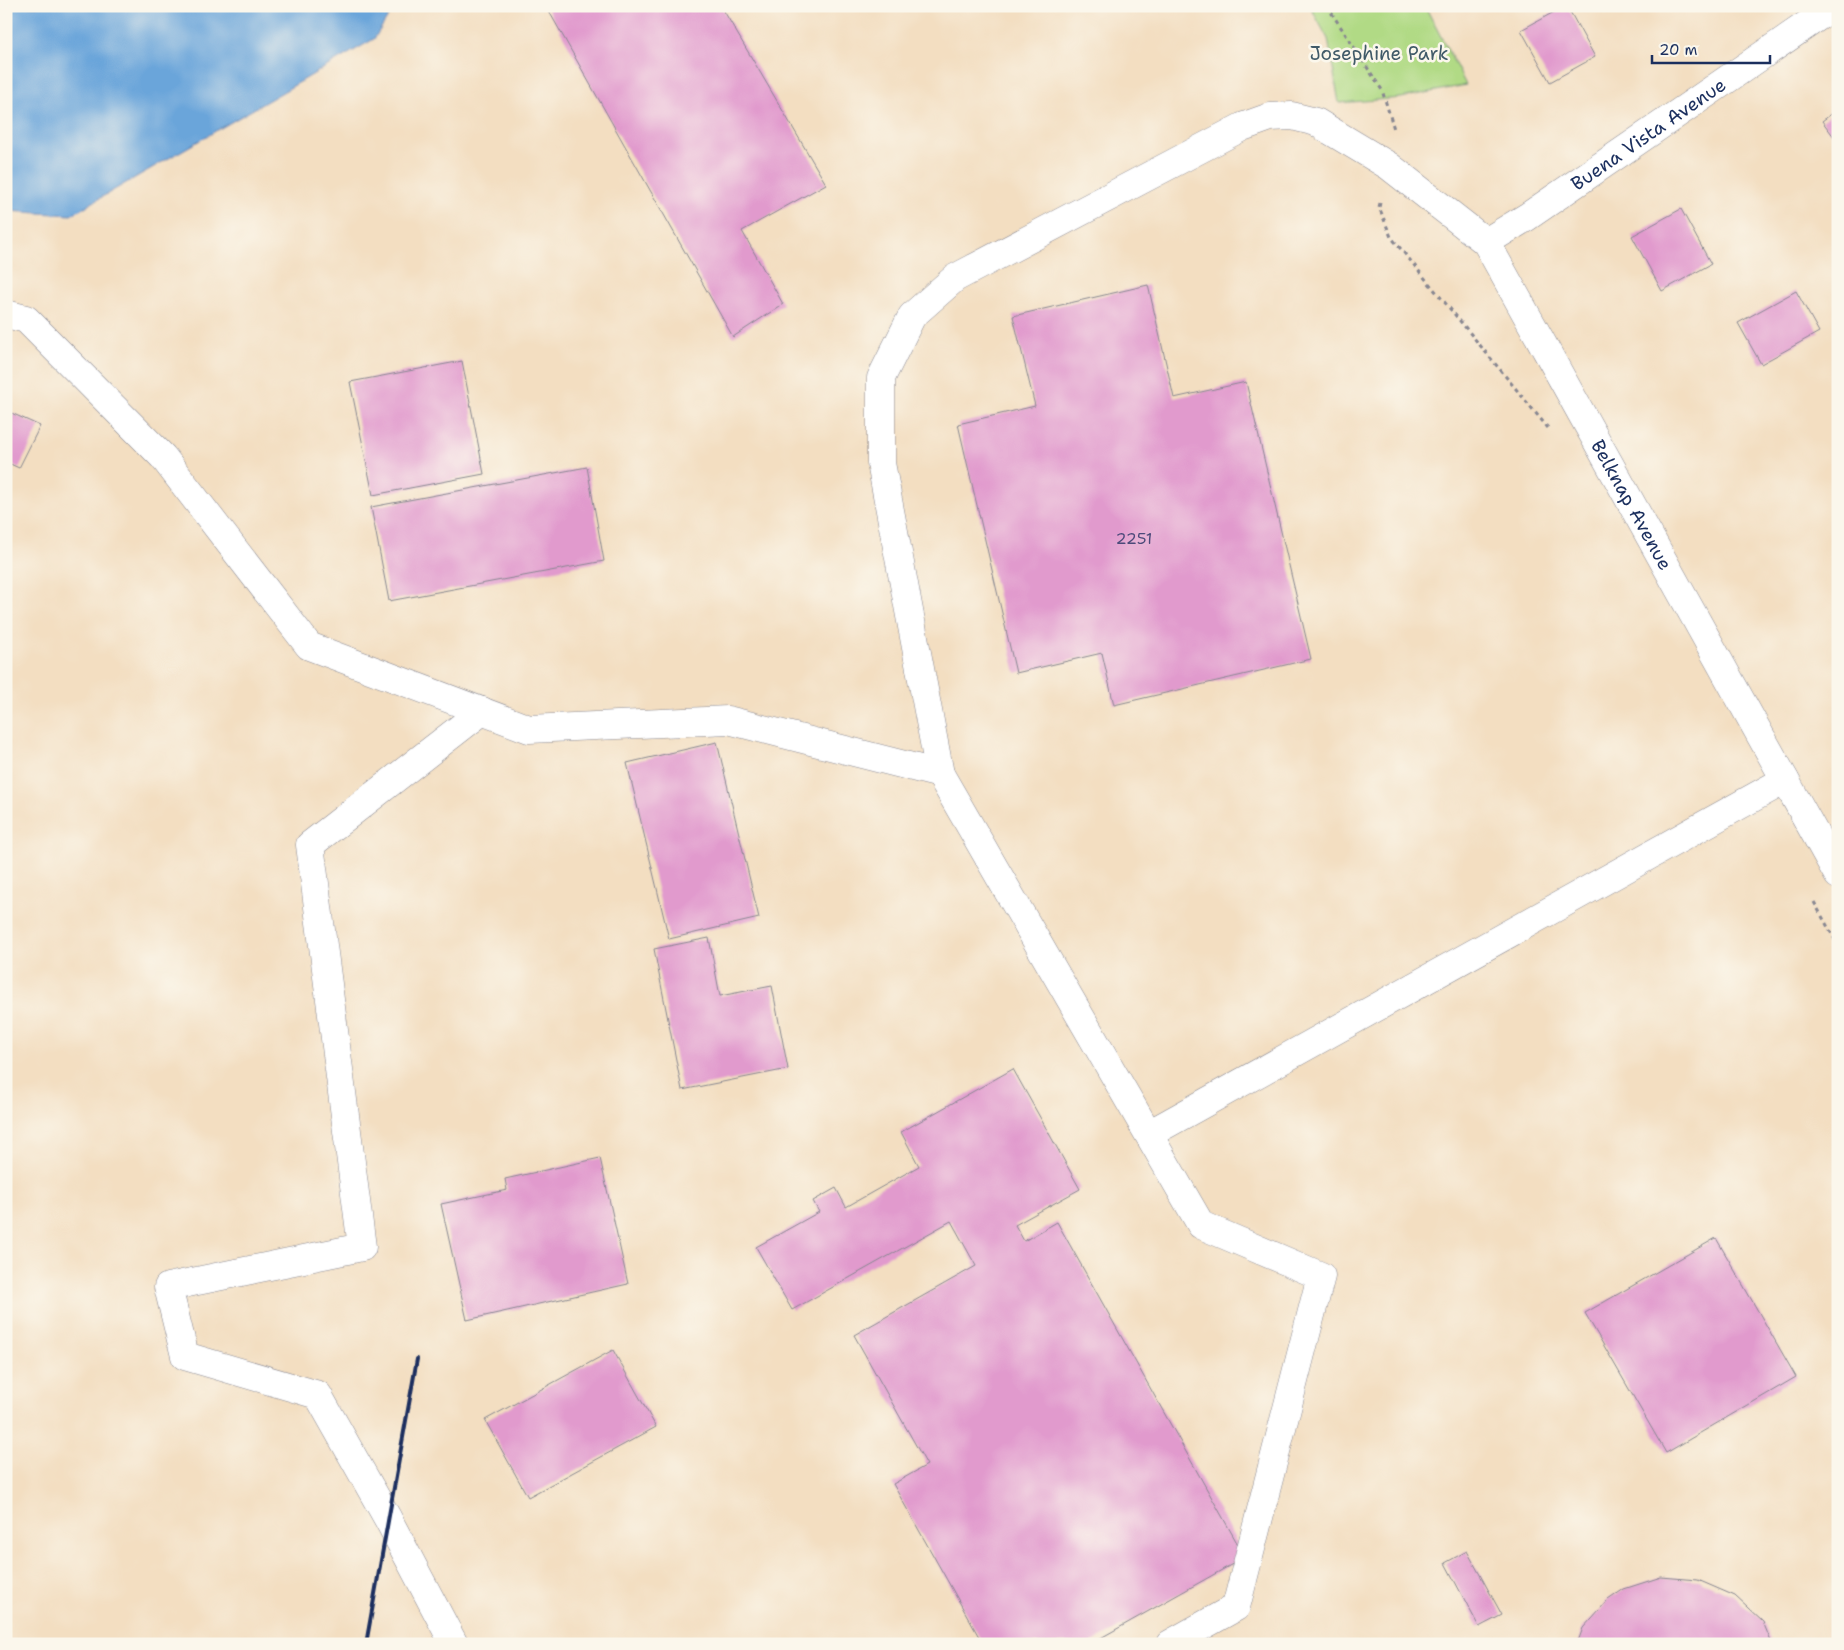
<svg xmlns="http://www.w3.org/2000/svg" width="1844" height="1650" viewBox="0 0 1844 1650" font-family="'Shantell Sans',sans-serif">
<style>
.green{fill:#b1da85;stroke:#668472}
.water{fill:#6aa5da;stroke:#426a9c}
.building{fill:#e19acd}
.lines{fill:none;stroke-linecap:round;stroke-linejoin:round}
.minor-casing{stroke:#878690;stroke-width:29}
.path{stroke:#878690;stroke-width:3;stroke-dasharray:4 4;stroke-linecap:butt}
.minor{stroke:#fff;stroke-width:28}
.rail{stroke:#1b2f5e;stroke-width:4}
.labels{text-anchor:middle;stroke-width:5;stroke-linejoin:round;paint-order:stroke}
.number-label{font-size:16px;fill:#4c4a7a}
.park-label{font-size:19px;fill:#405a68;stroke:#fbf7ec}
.street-label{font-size:19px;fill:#1b2f5e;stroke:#fbf7ec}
</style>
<rect width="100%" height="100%" fill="#fbf7ec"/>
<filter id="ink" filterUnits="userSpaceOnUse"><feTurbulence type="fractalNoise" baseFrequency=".02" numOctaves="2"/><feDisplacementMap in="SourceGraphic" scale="10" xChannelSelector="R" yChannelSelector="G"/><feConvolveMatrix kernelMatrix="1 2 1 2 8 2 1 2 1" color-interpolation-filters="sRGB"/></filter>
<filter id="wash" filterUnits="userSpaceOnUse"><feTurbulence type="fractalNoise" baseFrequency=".0096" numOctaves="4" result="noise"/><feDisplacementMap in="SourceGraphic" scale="20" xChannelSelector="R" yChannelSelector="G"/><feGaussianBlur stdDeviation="1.12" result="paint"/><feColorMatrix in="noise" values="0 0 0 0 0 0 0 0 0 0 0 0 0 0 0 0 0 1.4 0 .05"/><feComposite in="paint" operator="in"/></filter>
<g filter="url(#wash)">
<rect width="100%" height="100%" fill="#f3dec1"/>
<polygon class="green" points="1310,6 1425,6 1466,85 1401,98 1339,103 1328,39"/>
<polygon class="water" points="6,6 395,6 374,39 71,215 6,211"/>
<g id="blocks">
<g class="building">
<polygon points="546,6 721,6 826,184 742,231 783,304 733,337"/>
<polygon points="1565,6 1567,6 1595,57 1550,82 1521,30"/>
<polygon points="1838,109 1838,142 1822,121"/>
<polygon points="1681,209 1711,264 1662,291 1632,236"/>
<polygon points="1148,285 1174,398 1246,382 1311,659 1114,705 1102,653 1016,673 958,424 1035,406 1013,316"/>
<polygon points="1796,291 1819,332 1761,364 1738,323"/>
<polygon points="462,361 484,474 373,495 350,382"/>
<polygon points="7,411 40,426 19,468 6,462"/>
<polygon points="587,467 604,561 389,601 371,507"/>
<polygon points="717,742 759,918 669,939 627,763"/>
<polygon points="709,938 720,996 772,986 788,1069 682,1090 654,949"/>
<polygon points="1013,1069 1080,1189 1015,1225 1024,1241 1057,1222 1245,1557 1090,1644 983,1644 893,1484 927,1465 854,1335 976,1266 951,1221 792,1310 756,1247 819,1212 813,1201 836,1188 846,1207 919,1166 901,1132"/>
<polygon points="600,1158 628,1284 467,1320 441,1204 507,1190 505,1179"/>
<polygon points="1716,1238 1796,1377 1666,1453 1585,1313"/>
<polygon points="613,1350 656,1427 528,1497 485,1420"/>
<polygon points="1467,1551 1502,1615 1479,1627 1445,1563"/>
<polygon points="1661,1577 1698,1580 1735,1596 1763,1622 1772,1644 1577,1644 1583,1628 1608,1600 1624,1589"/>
</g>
</g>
</g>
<g filter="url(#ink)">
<use href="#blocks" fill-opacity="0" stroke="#878690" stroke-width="1"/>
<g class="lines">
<g class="minor-casing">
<g id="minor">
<path id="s1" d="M 1486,242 L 1527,217 L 1834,6"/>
<polyline points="6,314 26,319 163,457 309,646 529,729 728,720 940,774 1201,1225 1321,1276 1236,1607 1170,1644"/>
<path id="s2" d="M 940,774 L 881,463 L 881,378 L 912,316 L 955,278 L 1242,127 L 1270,117 L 1292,116 L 1316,122 L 1389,166 L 1486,242 L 1838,875"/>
<polyline points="1149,1134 1785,780"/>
<polyline points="454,1644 388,1519 318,1395 185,1356 168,1287 362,1247 310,845 482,711"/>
</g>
</g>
<g class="path">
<polyline points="1327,6 1382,90 1394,129"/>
<polyline points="1380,203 1379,207 1391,237 1548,428"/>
<polyline points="1814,902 1838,945"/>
</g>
<use href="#minor" class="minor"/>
<polyline class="rail" points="366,1644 417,1359"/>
</g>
</g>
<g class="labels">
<g class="number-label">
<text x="1134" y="544">2251</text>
</g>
<g class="park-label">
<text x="1379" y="60">Josephine Park</text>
</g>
<g class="street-label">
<text dy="7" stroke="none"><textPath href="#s1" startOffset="195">Buena Vista Avenue</textPath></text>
<text dy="7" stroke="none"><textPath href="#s2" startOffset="1438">Belknap Avenue</textPath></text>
</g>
</g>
<rect width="1844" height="1650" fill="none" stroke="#fbf7ec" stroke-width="25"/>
<path d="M1652 55v8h118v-8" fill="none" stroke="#1b2f5e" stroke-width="2.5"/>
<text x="1659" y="55" font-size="15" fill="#1b2f5e" stroke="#fbf7ec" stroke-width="4" paint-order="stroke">20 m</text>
</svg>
